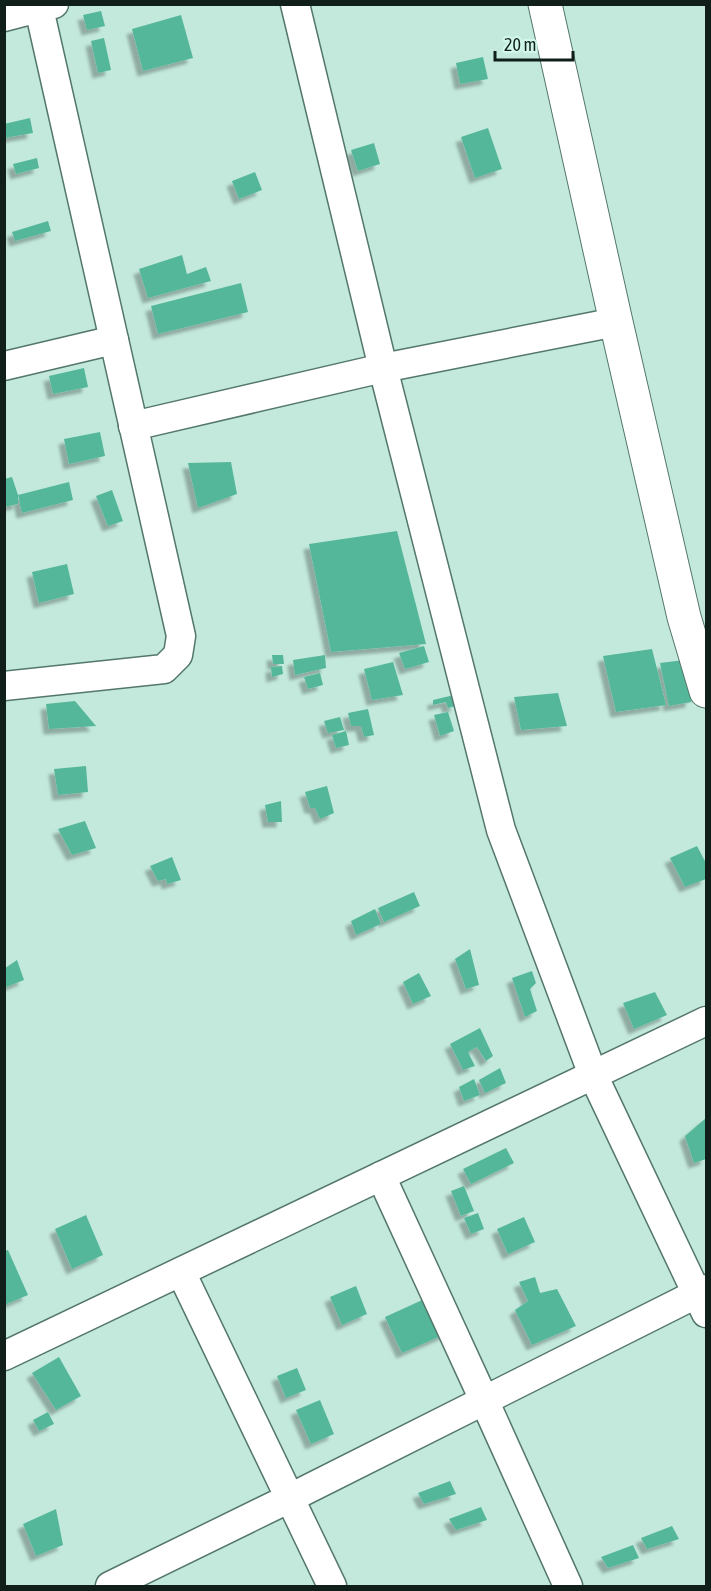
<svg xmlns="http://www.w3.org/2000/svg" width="711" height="1591" viewBox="0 0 711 1591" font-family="'Asap Condensed',sans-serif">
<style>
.building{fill:#55b79a;filter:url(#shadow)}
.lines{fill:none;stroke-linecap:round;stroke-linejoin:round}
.street-casing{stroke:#54776b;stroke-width:31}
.secondary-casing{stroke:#54776b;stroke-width:35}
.street{stroke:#fff;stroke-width:28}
.secondary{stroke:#fff;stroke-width:33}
</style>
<defs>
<filter id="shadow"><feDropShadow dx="-5.5" dy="5.5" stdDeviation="1.5" flood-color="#0004"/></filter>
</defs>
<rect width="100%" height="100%" fill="#c3e9dc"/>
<g class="building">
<polygon points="101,11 105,26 87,30 83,15"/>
<polygon points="181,15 193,58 143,71 132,29"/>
<polygon points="104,38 111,70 98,73 91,41"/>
<polygon points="483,57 488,79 460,84 456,63"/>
<polygon points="30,118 33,133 4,138 4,124"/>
<polygon points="488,128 502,169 475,178 461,137"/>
<polygon points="374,143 380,164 358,171 351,150"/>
<polygon points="37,158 39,168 16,174 13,164"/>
<polygon points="255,172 262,190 239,199 232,181"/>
<polygon points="48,221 51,231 15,241 12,232"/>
<polygon points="182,255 187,274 206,267 211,281 148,298 139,269"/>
<polygon points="241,283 248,312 158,334 151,306"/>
<polygon points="84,368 88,387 53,394 49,376"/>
<polygon points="100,432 105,456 69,464 64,439"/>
<polygon points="231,462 237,494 198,508 188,463"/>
<polygon points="12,477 18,495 18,504 4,507 4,479"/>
<polygon points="69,482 73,500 22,513 18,495"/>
<polygon points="112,490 123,521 108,526 96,496"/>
<polygon points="397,531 426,644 331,652 309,544"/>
<polygon points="67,564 74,594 39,603 32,572"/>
<polygon points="424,646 429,662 405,669 399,653"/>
<polygon points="652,649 666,705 616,712 603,656"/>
<polygon points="272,655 283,655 284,664 273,664"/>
<polygon points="325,655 326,668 295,675 293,660"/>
<polygon points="692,659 703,694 691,697 691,702 669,706 660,663"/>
<polygon points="393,662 403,695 372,700 364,669"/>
<polygon points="282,666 283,674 272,677 271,667"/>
<polygon points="320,673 323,685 308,689 304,677"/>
<polygon points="558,693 567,726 521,730 514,697"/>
<polygon points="454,695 456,706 448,708 446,702 433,705 433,700"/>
<polygon points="75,701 96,726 49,729 46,704"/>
<polygon points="368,709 374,735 364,737 361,726 351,726 348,713"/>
<polygon points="448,712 454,731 440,736 434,715"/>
<polygon points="340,717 344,730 328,733 324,721"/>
<polygon points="346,731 349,745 336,748 332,735"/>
<polygon points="86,766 88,792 58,795 54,769"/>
<polygon points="327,786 334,813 320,819 315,808 310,808 305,792"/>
<polygon points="281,801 282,822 268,822 265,805"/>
<polygon points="85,821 96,848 72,855 58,829"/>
<polygon points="697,846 706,863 706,879 685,887 670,858"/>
<polygon points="172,857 181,880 167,884 166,879 158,881 150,866"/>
<polygon points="414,892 420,906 384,922 378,908"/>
<polygon points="375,909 381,924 356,935 351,921"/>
<polygon points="470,949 479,985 466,989 455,959"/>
<polygon points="17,960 24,980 6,987 4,983 4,969"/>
<polygon points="532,971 536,983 530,989 537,1011 525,1017 512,978"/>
<polygon points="419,973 431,996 413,1004 403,982"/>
<polygon points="655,992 667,1015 634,1029 623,1003"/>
<polygon points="480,1028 493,1056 486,1061 477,1047 468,1052 475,1066 463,1070 450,1044"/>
<polygon points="500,1068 506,1083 485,1093 479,1080"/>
<polygon points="474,1079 480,1095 464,1101 459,1087"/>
<polygon points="706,1118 706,1159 694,1163 685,1136"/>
<polygon points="506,1148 514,1163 471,1184 463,1169"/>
<polygon points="464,1186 474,1211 461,1216 451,1191"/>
<polygon points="478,1213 484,1229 471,1234 464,1218"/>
<polygon points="86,1215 103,1255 72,1269 55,1229"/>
<polygon points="524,1217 535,1242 508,1254 497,1229"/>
<polygon points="8,1250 28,1295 4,1305 4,1251"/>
<polygon points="535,1277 540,1293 557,1289 576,1326 532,1345 515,1310 528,1301 519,1282"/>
<polygon points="356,1286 367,1314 342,1325 330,1297"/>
<polygon points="442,1291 459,1328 402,1353 385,1317"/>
<polygon points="59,1357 81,1396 56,1410 32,1373"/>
<polygon points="297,1368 306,1390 286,1398 277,1376"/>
<polygon points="320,1400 334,1434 311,1444 296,1410"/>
<polygon points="48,1412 54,1424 39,1431 33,1420"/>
<polygon points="450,1481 456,1494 424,1504 418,1493"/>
<polygon points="481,1507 487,1520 456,1530 449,1519"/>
<polygon points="56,1509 63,1545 36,1556 23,1524"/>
<polygon points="672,1526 679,1539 647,1549 641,1538"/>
<polygon points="633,1545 639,1558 608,1568 601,1557"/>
</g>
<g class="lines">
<g class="street-casing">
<g id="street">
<polyline points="295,4 383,368 501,830 593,1075 706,1313"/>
<polyline points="4,17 54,4"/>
<polyline points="4,366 114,340"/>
<polyline points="133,426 383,368 616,322"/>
<polyline points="4,686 164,669 178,655 181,636 38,4"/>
<polyline points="381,1176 484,1400 568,1586"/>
<polyline points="181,1272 332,1586"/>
<polyline points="4,1356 706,1021"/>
<polyline points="110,1586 290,1498 706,1289"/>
</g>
</g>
<g class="secondary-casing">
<polyline id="secondary" points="545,4 616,322 684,617 706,691"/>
</g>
<use href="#street" class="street"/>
<use href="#secondary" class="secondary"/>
</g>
<rect width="711" height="1591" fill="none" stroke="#101f1a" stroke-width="12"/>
<path d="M495 51v9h78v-9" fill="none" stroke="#101f1a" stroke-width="3"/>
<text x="504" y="51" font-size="18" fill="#101f1a" stroke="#d0f7e9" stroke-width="4.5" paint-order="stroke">20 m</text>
</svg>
